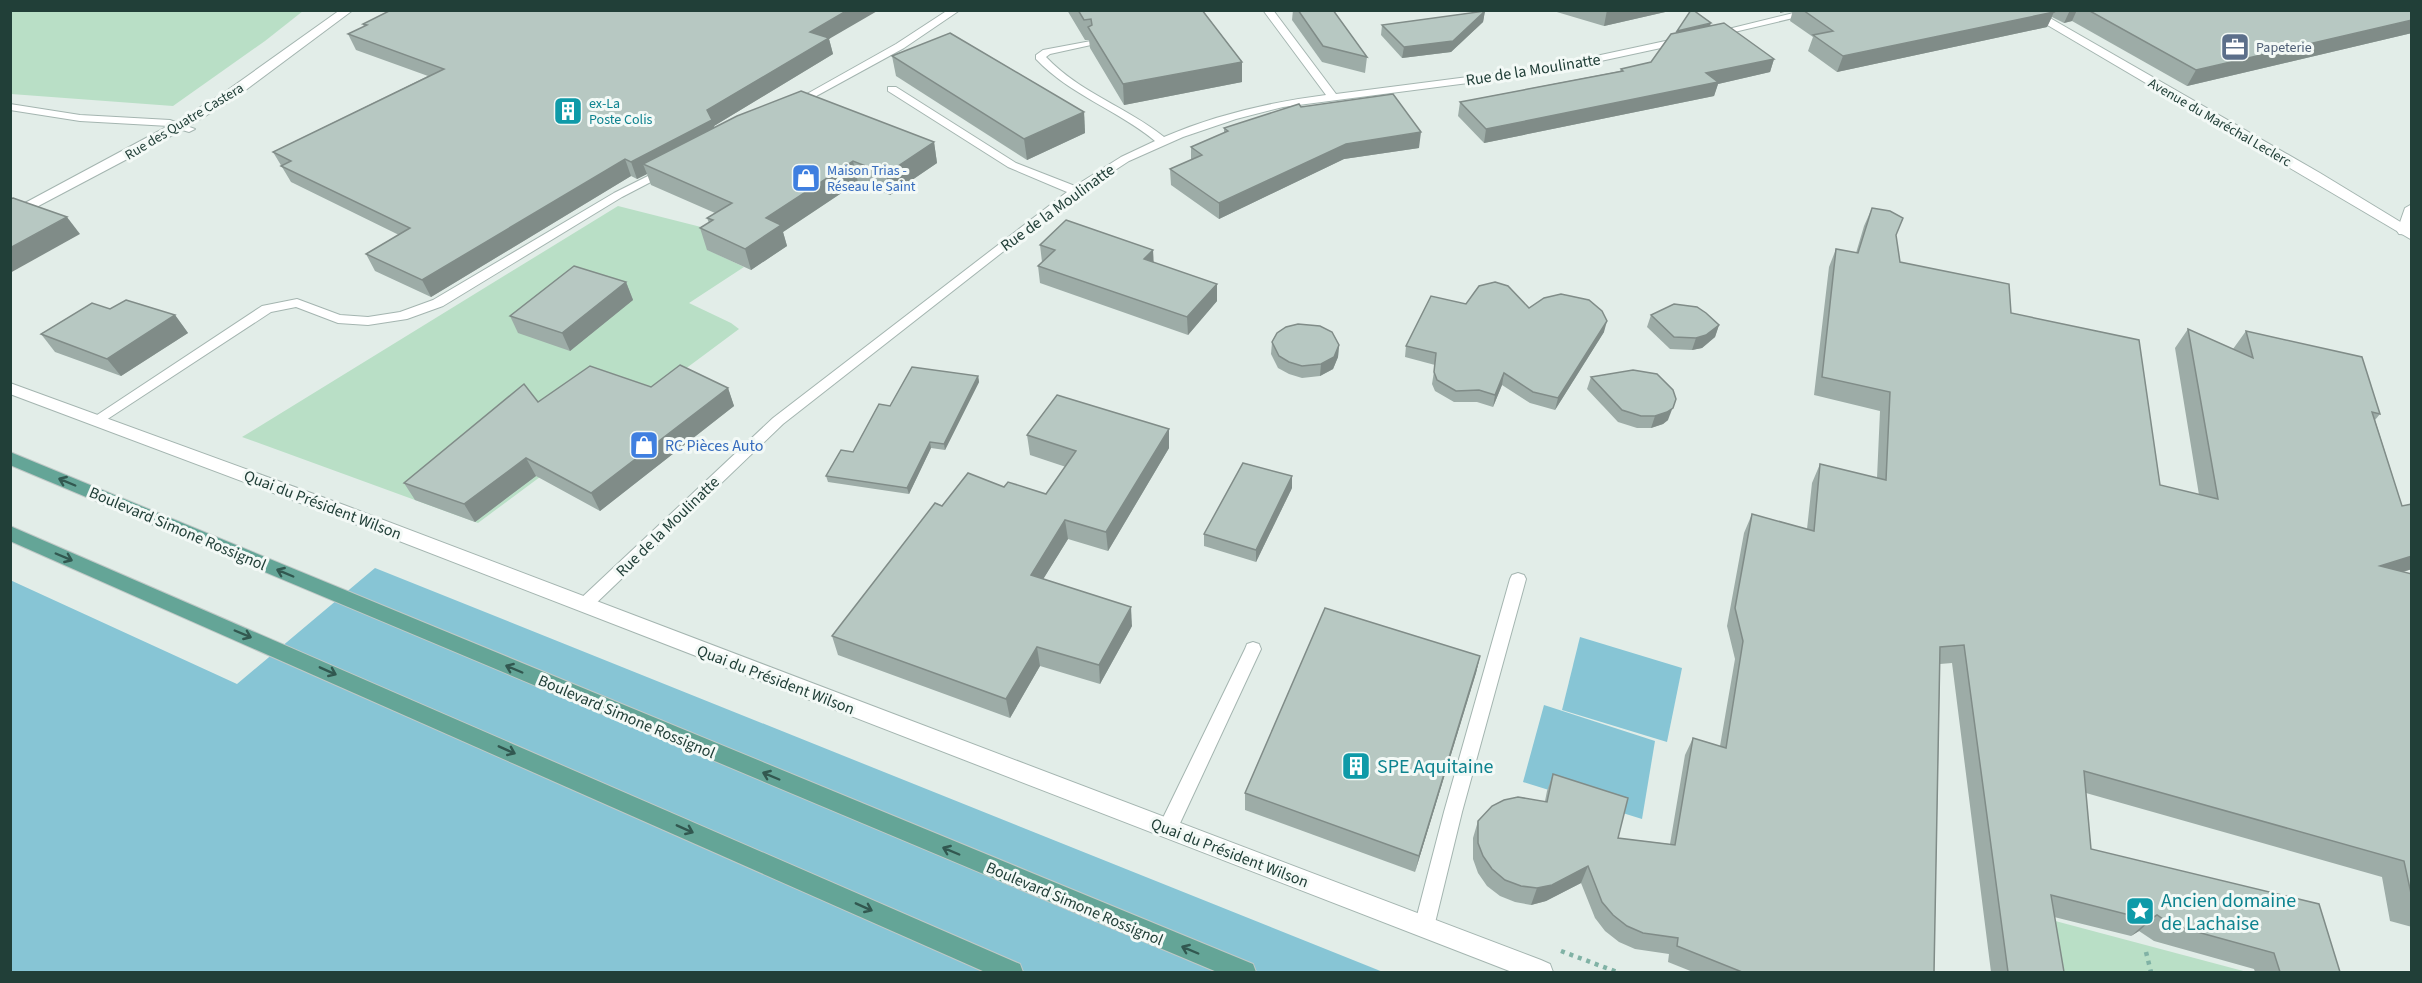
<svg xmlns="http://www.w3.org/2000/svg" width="2422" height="983" viewBox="0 0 2422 983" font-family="'Source Sans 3',sans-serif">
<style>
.green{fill:#b9dfc6}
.water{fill:#87c5d5}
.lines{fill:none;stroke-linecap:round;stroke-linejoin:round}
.service-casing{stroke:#a4b5b0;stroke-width:2}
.minor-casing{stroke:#a4b5b0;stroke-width:2}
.tertiary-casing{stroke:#a4b5b0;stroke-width:2}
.primary-casing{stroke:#c1c9c7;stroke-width:2}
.path{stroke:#80b2a5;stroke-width:4.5;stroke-dasharray:4 5;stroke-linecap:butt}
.service{fill:#fff;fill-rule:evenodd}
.minor{fill:#fff;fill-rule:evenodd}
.tertiary{fill:#fff;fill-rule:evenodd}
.primary{fill:#64a597;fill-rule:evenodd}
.wall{fill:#9daca7}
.shaded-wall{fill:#808c88}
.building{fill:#b7c8c2;stroke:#808c88;stroke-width:1.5}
.oneway{stroke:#325850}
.labels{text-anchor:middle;stroke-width:6;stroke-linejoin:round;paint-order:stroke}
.far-service-label{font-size:14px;fill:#4e5e75;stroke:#f3f9f6;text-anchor:start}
.far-culture-label{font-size:14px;fill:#0d838f;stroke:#f3f9f6;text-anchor:start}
.far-street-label{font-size:14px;fill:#213f38;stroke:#f3f9f6}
.far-shop-label{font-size:14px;fill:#366cbe;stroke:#f3f9f6;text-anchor:start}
.street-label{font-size:16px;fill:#213f38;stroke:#f3f9f6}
.shop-label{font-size:16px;fill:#366cbe;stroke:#f3f9f6;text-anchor:start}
.near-culture-label{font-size:20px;fill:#0d838f;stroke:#f3f9f6;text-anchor:start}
</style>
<rect width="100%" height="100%" fill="#e2ede8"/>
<g class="green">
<polygon points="10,11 11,10 303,11 265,41 173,106 11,94"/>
<polygon points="618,206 701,227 720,235 708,250 744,267 689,303 731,323 739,329 478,523 242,437"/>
<polygon points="2044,918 2247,972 2053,972"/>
</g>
<g class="water">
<polygon points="375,568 1383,972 11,972 10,580 237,684"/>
<polygon points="1580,637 1682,668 1667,742 1562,710"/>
<polygon points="1544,705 1655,741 1642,819 1523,782"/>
</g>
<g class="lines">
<g class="service-casing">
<g id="service">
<polygon points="948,10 960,10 904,48 798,106 790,106 789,104 896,44"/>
<path d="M 1263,10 L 1273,10 L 1336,94 L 1545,67 L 1684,37 L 1689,40 L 1684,43 L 1545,73 L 1283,107 L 1236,119 L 1183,137 L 1129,161 L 1069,200 L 783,424 L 590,609 L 584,611 L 578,609 L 576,605 L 578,601 L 773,418 L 1067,192 L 1008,167 L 888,91 L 888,87 L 896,87 L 1016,163 L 1075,186 L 1121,157 L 1155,141 C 1118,110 1070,95 1036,59 L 1036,55 L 1043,50 L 1091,41 L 1091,45 L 1050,54 L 1046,57 C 1080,93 1127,107 1164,137 C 1215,115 1271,102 1326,95 Z"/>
<polygon points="1806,10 1827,10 1713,37 1708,34"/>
<polygon points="10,104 80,115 170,120 195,129 189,132 169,126 80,121 10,110"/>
<polygon points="666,167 672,170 670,172 622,197 443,306 407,319 368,325 338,323 296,307 271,312 103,422 98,424 91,419 262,306 297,299 340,315 368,317 400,312 433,300 614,193"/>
<polygon points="1518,573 1524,575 1526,579 1462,812 1434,927 1431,934 1424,936 1417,934 1414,927 1444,812 1510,579 1512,575"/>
<polygon points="1253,642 1259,644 1261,649 1175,834 1168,836 1161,834 1159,828 1161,822 1245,649 1247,644"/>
</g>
</g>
<g class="minor-casing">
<polygon id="minor" points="2412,204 2412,235 2399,234 2397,231 2405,208"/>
</g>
<g class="tertiary-casing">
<g id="tertiary">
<polygon points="340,10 353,10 235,98 184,129 10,221 10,211 174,123 225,92"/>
<polygon points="2022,10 2036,10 2320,173 2412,229 2412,240"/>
<polygon points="10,383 344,505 1541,960 1550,964 1553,972 1512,972 332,515 10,394"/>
</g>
</g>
<g class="primary-casing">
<g id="primary">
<polygon points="10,452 1253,964 1256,972 1217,972 10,465"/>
<polygon points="10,526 1020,964 1023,972 985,972 10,541"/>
</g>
</g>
<g class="path">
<polyline points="1561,951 1617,972"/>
<polyline points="2146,952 2151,972"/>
</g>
<use href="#service" class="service"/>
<use href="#minor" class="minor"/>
<use href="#tertiary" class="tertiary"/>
<use href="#primary" class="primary"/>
</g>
<g class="wall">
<polygon points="1067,10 1202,10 1242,62 1242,82 1124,105 1090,48 1089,40 1085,40"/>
<polygon points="1293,10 1333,10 1367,57 1365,73 1322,62 1292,20"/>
<polygon points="1550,10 1674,10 1604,26"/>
<polygon points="1793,10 2412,10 2412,33 2187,86 2072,21 2064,23 2052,17 2047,27 1837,72 1808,51 1813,37 1790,21"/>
<polygon points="1485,11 1483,22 1451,52 1402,58 1381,35 1382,25"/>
<polygon points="363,24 829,39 833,54 714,126 715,128 934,142 937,163 890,195 858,182 783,232 787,246 751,270 707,250 700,228 709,223 707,218 715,213 651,185 647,174 637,179 631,176 431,297 375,271 366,254 399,235 291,182 273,152 428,76 356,50 348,34 364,27"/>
<polygon points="1710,26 1774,59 1770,72 1718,84 1714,96 1484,143 1458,116 1460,102 1620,71 1621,69 1651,62 1676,33 1677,31"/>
<polygon points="892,56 1084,112 1085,133 1027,160 896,76"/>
<polygon points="1301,107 1419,148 1344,159 1219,219 1171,185 1170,169 1191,160 1191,147 1224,133 1224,128"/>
<polygon points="1872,208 1896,235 1900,262 2011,313 2160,485 2199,495 2175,348 2188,329 2233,349 2246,331 2380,414 2375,420 2402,506 2412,504 2412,569 2403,572 2412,574 2412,927 2390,921 2382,877 2086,793 2091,849 2340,972 2255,972 2254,969 2154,941 2139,931 2131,936 2054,917 2064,972 1991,972 1952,663 1940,664 1934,972 1693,972 1668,962 1669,954 1635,949 1619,942 1605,931 1595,918 1581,883 1546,901 1531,905 1515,902 1500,896 1487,886 1478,873 1473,859 1473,838 1478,821 1545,801 1547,791 1553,774 1618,838 1670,844 1685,755 1693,738 1720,746 1735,659 1727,626 1744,533 1752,514 1807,529 1812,483 1820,464 1877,478 1880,411 1814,395 1829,267 1836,249 1856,253 1864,226"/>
<polygon points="1040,245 1154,263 1217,301 1188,335 1040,283 1038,266 1042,262"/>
<polygon points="626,282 633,300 570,351 518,333 510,316"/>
<polygon points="1466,304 1604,332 1555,410 1530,403 1502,385 1493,407 1477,402 1454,402 1435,391 1432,384 1435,365 1405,357 1406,346"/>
<polygon points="110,309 175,315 188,333 121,376 55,352 41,334"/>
<polygon points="1651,315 1719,325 1715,337 1702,348 1692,350 1670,349 1647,327"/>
<polygon points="1272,342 1339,345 1338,357 1333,369 1320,376 1302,378 1289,374 1278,368 1271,354"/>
<polygon points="978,376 979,382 945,450 931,448 909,494 828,482 826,476 853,452 890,406"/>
<polygon points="1591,377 1668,420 1663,424 1651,428 1637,428 1618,422 1587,389"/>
<polygon points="651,387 728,388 734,406 600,511 536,476 475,522 415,500 404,483 538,402"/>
<polygon points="1027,435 1169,448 1108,551 1068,539 1043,579 1132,626 1100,684 1040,666 1010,718 838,655 832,636 942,506 1004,487 1046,494 1066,467 1030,455"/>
<polygon points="1292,488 1256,562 1204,546 1204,534"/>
<polygon points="1480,656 1476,673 1415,872 1245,810 1245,793"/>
</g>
<g class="shaded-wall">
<polygon points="848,10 879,10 829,39 833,54 714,126 717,137 643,164 647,174 637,179 631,162 707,110 810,32"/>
<polygon points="1607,10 1674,10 1604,26"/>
<polygon points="1781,10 1793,10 1780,13"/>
<polygon points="2070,10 2077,10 2072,21 2064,23"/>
<polygon points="1485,11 1483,22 1451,52 1402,58 1404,47"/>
<polygon points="2054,12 2047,27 1837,72 1843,56"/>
<polygon points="2412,20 2412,33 2187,86 2196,70"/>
<polygon points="1711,23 1709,29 1675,36 1677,31"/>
<polygon points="1774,59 1770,72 1718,84 1714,96 1484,143 1486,129 1706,73"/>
<polygon points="1242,62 1242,82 1124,105 1123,84"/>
<polygon points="1084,112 1085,133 1027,160 1024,139"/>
<polygon points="1421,132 1419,148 1344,159 1219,219 1219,203 1346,144"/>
<polygon points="934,142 937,163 890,195 886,174"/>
<polygon points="625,159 631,176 431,297 422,280"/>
<polygon points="853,161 858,182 783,232 787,246 751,270 745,249 766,218"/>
<polygon points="67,217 80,234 10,273 10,248"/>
<polygon points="1153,250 1154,267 1144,259"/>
<polygon points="626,282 633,300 570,351 562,333"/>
<polygon points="1217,284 1217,301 1188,335 1187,317"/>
<polygon points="175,315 188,333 121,376 107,359"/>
<polygon points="1607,321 1604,332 1555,410 1558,398"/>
<polygon points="1719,325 1715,337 1702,348 1692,350 1696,338"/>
<polygon points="1339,345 1338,357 1333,369 1320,376 1321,364"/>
<polygon points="1504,373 1502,385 1493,407 1495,395"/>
<polygon points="978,376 979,382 945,450 944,444"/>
<polygon points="728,388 734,406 600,511 591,493"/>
<polygon points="1676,399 1668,420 1663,424 1651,428 1655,416"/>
<polygon points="1169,429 1169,448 1108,551 1106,532"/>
<polygon points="930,442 931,448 909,494 907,488"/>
<polygon points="526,458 536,476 475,522 464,504"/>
<polygon points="1292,476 1292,488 1256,562 1256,550"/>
<polygon points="1065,520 1068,539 1034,594 1031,575"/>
<polygon points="2412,556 2412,569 2362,584 2380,566"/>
<polygon points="1131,607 1132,626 1100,684 1099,665"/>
<polygon points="1037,647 1040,666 1010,718 1006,699"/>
<polygon points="1480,656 1476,673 1415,872 1419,856"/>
<polygon points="1588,866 1581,883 1546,901 1531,905 1537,888"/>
<polygon points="2157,915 2139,931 2131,936 2149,920"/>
</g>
<g class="building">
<polygon points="391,10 848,10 810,32 829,38 707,110 712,120 631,162 625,159 422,280 366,254 410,228 281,166 291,161 273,152 444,69 348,34 367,25 363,24"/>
<polygon points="1078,10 1202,10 1242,62 1123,84 1088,27 1092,25 1091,19 1084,20"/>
<polygon points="1298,10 1333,10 1367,57 1323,46"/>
<polygon points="1691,10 1693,10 1711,23 1677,31"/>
<polygon points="1803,10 2052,10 2054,12 1843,56 1813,35 1833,31"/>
<polygon points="2088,10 2412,10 2412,20 2196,70"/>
<polygon points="1485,11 1453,41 1404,47 1382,25"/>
<polygon points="1724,23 1774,59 1706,73 1718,82 1486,129 1460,102 1623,71 1621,69 1651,62 1671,34"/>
<polygon points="950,33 1084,112 1024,139 892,56"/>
<polygon points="801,91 934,142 886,174 853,161 766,218 781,225 745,249 700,228 713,220 707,218 732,203 643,164 737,116"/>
<polygon points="1393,94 1421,132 1346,144 1219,203 1170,169 1202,155 1191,147 1228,131 1224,128 1299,104 1301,107"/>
<polygon points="13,198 67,217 10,248 10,199"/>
<polygon points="1872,208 1890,211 1903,218 1896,235 1900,262 2009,284 2011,313 2139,340 2160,485 2218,499 2188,329 2253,358 2246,331 2362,357 2380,414 2372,412 2402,506 2412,504 2412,556 2380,566 2412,574 2412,898 2404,861 2084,771 2091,849 2319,904 2340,972 2280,972 2274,953 2172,925 2157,915 2149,920 2051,895 2064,972 2008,972 1964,645 1940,647 1934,972 1742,972 1677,946 1678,938 1643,933 1627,926 1613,915 1602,902 1588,866 1552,885 1537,888 1521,886 1505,880 1492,869 1483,856 1478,843 1478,821 1492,806 1504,800 1518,797 1547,802 1553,774 1628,798 1618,838 1675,845 1693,738 1726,748 1743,641 1735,608 1752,514 1814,531 1820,464 1886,480 1890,392 1822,377 1836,249 1858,253"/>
<polygon points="1066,220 1153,250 1144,259 1217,284 1187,317 1038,266 1055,250 1040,245"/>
<polygon points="574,266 626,282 562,333 510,316"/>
<polygon points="1495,282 1508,286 1529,308 1544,298 1561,294 1589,300 1602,311 1607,321 1558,398 1533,392 1504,373 1495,395 1479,390 1456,391 1437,380 1434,372 1436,353 1406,346 1431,296 1466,304 1479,286"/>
<polygon points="126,300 175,315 107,359 41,334 92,303 110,309"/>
<polygon points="1674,304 1697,307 1706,313 1719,325 1706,335 1696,338 1674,337 1651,315"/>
<polygon points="1298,324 1320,326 1332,332 1339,345 1334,357 1321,364 1302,366 1289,362 1279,356 1272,342 1277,333 1286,327"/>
<polygon points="680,365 728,388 591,493 526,458 464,504 404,483 524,384 538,402 590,366 651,387"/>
<polygon points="912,367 978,376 944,444 930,442 907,488 826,476 841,450 853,452 879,404 890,406"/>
<polygon points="1633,370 1657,374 1673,390 1676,399 1673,408 1667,412 1655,416 1641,416 1622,410 1591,377"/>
<polygon points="1057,395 1169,429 1106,532 1065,520 1031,575 1131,607 1099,665 1037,647 1006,699 832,636 935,503 942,506 968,473 1004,487 1008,482 1046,494 1076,451 1027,435"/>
<polygon points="1243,463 1292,476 1256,550 1204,534"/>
<polygon points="1325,608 1480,656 1419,856 1245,793"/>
</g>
<defs><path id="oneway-shaft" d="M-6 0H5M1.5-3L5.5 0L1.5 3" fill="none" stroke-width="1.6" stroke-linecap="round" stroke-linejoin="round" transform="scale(1.5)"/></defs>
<g class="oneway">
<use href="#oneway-shaft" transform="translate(67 482) rotate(-157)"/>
<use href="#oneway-shaft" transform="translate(64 557) rotate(23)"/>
<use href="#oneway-shaft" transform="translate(285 573) rotate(-157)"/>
<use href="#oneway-shaft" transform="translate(243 634) rotate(23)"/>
<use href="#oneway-shaft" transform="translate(514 669) rotate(-157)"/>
<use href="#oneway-shaft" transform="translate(328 671) rotate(24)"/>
<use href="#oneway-shaft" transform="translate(507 750) rotate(24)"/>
<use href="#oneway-shaft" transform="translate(771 776) rotate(-157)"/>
<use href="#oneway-shaft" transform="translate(685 829) rotate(24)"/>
<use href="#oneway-shaft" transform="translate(951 851) rotate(-157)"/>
<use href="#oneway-shaft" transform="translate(864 907) rotate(24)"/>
<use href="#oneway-shaft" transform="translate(1190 950) rotate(-157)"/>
</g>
<defs>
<g id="office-square" transform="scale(1.5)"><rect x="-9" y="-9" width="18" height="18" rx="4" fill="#5c6f8a" stroke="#f3f9f6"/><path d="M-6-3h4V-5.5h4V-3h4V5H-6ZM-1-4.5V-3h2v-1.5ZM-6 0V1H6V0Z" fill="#fff"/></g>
<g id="building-square" transform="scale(1.5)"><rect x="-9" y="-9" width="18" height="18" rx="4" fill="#0f9aa8" stroke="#f3f9f6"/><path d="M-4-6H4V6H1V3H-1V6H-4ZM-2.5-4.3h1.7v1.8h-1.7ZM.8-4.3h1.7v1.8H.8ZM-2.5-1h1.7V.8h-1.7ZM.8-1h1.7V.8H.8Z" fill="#fff"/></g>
<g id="shop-square" transform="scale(1.5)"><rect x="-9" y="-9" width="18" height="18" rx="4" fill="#3f7fe0" stroke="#f3f9f6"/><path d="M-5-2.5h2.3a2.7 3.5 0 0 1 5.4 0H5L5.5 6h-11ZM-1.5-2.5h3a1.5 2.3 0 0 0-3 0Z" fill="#fff"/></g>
<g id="sight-square" transform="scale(1.5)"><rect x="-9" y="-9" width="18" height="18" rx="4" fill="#0f9aa8" stroke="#f3f9f6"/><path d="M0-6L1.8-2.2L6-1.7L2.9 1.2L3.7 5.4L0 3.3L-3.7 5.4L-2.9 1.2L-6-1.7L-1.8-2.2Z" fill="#fff"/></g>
</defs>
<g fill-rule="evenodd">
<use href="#office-square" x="2235" y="47"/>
<use href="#building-square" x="568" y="111"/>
<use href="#shop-square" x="806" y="178"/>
<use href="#shop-square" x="644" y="445"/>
<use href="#building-square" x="1356" y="766"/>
<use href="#sight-square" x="2140" y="911"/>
</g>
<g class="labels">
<g class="far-service-label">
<text x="2256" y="52">Papeterie</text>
</g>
<g class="far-culture-label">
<text x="589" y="108">ex-La<tspan x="589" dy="16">Poste Colis</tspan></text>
</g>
<g class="far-street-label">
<text transform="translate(184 121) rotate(-31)" y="5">Rue des Quatre Castera</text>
<text transform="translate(2220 122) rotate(30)" y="5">Avenue du Maréchal Leclerc</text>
</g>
<g class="far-shop-label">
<text x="827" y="175">Maison Trias -<tspan x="827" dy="16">Réseau le Saint</tspan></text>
</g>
<g class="street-label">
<text transform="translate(1533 69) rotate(-9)" y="6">Rue de la Moulinatte</text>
<text transform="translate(1057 207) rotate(-36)" y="6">Rue de la Moulinatte</text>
<text transform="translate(323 504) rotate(21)" y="6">Quai du Président Wilson</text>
<text transform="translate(667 526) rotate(-44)" y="6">Rue de la Moulinatte</text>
<text transform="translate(178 528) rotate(23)" y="6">Boulevard Simone Rossignol</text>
<text transform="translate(776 679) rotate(21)" y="6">Quai du Président Wilson</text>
<text transform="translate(627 716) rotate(23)" y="6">Boulevard Simone Rossignol</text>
<text transform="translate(1230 852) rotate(21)" y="6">Quai du Président Wilson</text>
<text transform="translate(1075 903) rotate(23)" y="6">Boulevard Simone Rossignol</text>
</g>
<g class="shop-label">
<text x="665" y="451">RC Pièces Auto</text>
</g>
<g class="near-culture-label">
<text x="1377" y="773">SPE Aquitaine</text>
<text x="2161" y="907">Ancien domaine<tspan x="2161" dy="23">de Lachaise</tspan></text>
</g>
</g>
<rect width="2422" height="983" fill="none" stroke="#213f38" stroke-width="24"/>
</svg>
